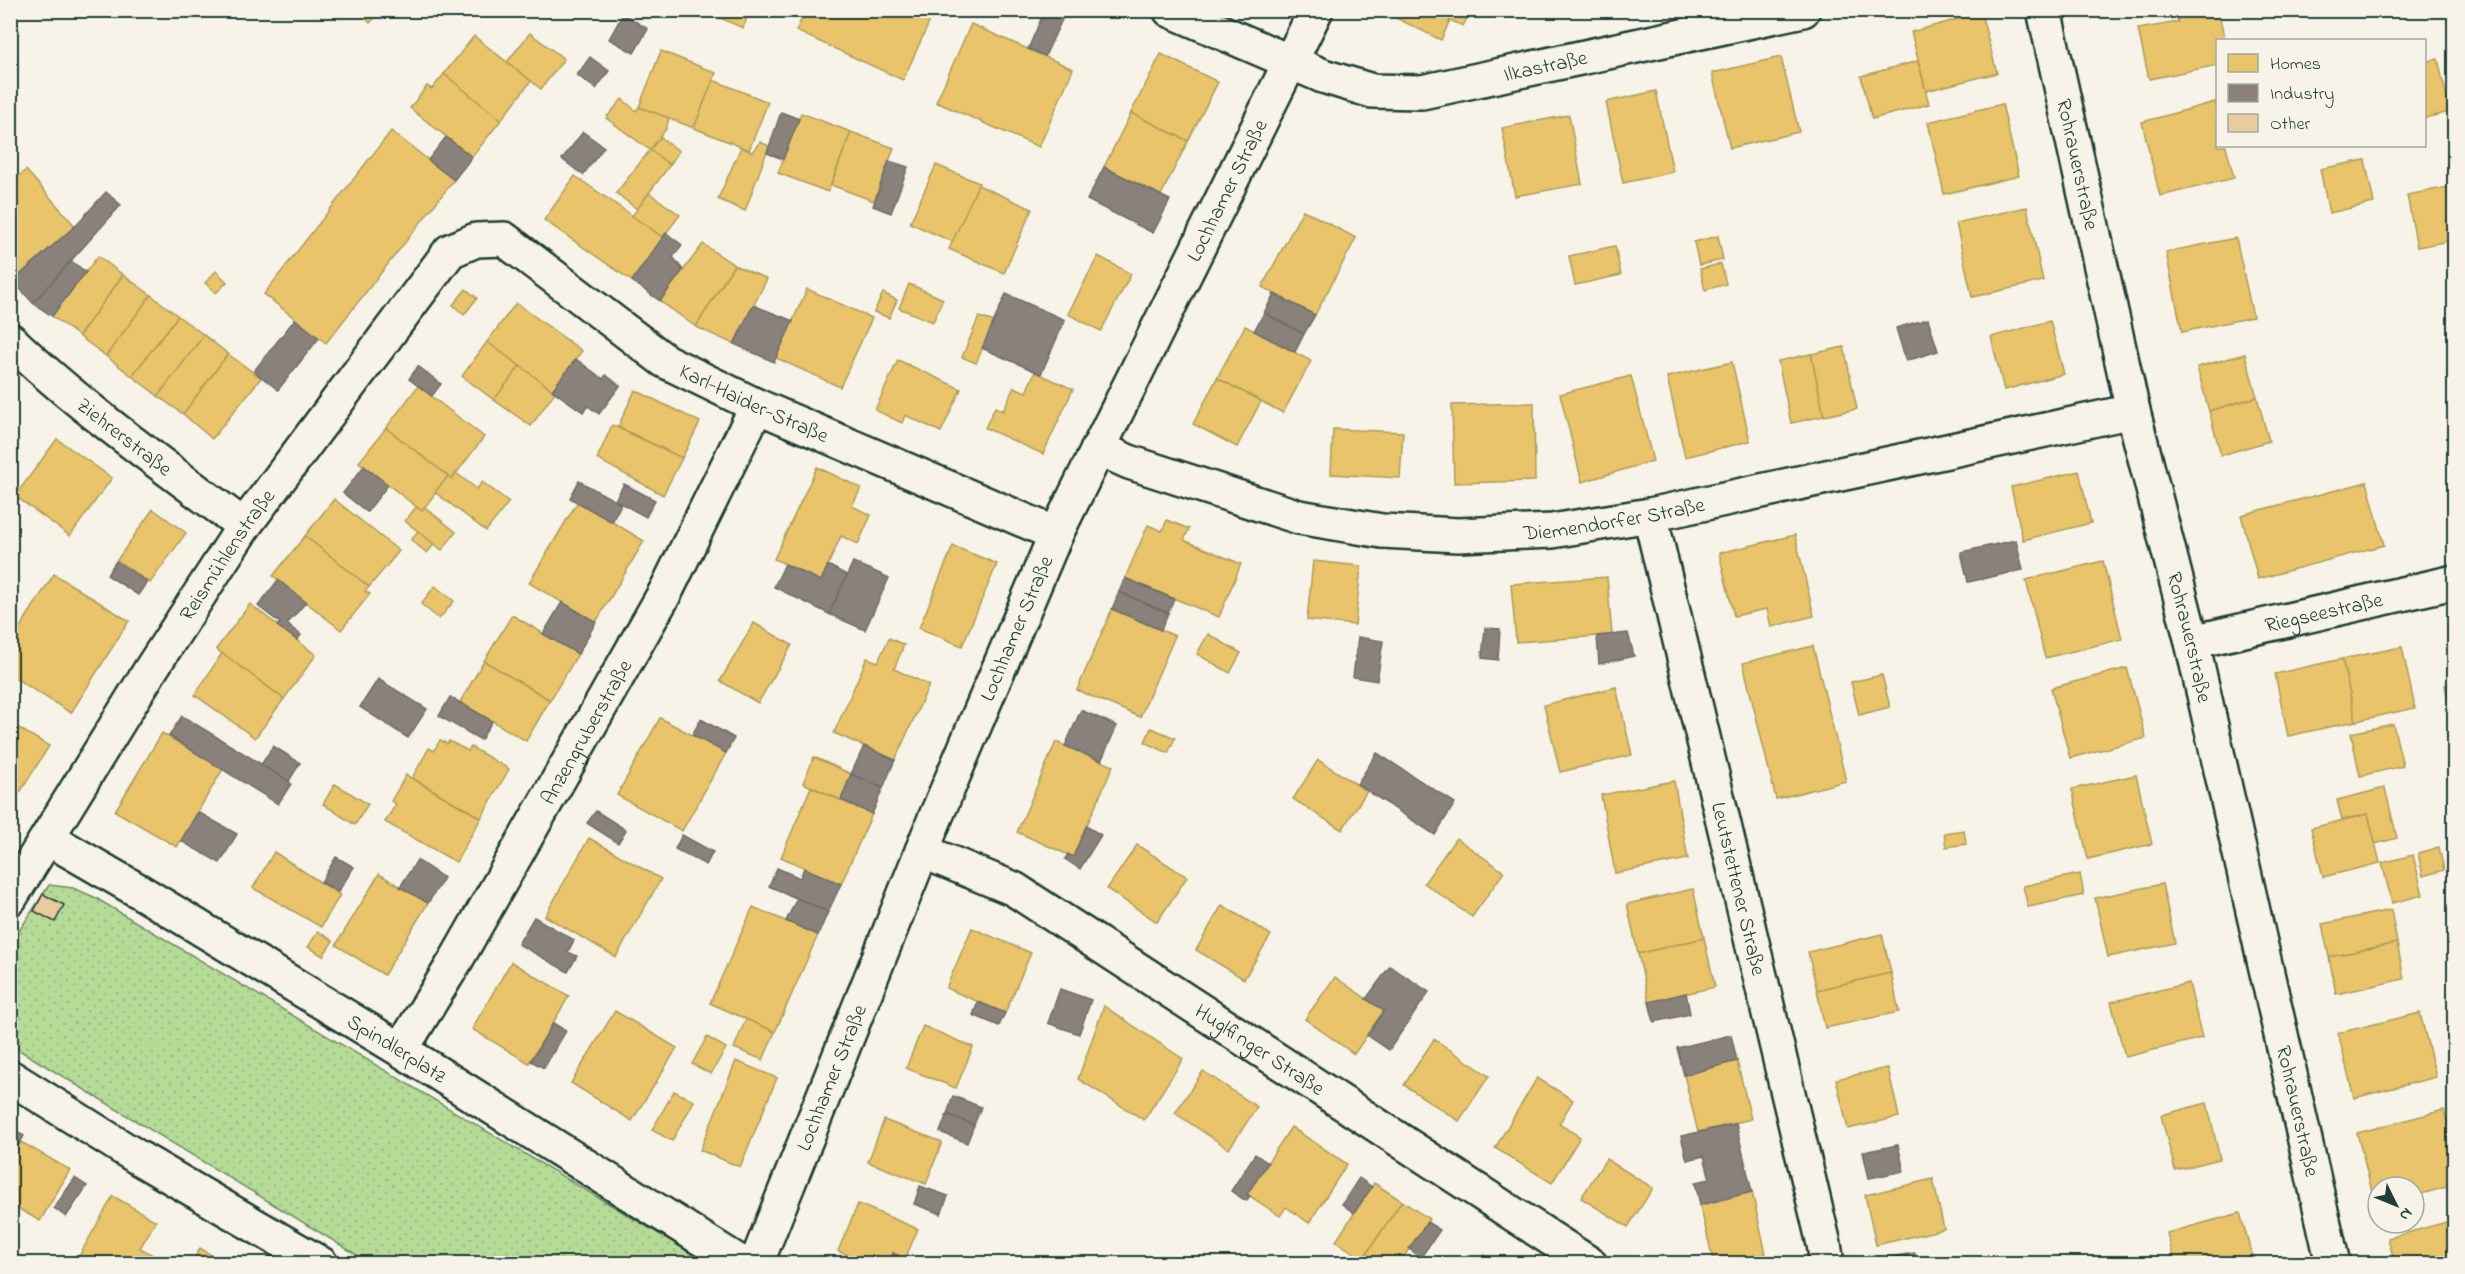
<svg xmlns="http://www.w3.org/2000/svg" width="2465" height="1274" viewBox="0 0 2465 1274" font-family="'Indie Flower',sans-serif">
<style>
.grass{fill:url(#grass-dots);stroke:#6a8c65;stroke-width:1.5}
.homes{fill:#e9c46a;stroke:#ac9c5a;stroke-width:1.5}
.industry{fill:#8a817c;stroke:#6a6d66;stroke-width:1.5}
.building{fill:#e9cc9d;stroke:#1f3d34;stroke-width:1.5}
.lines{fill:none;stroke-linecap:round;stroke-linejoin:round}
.minor-casing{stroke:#1f3d34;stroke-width:38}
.major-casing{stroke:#1f3d34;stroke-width:38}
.minor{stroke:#f7f3e8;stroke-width:33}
.major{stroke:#f7f3e8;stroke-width:33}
.labels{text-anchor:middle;stroke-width:6;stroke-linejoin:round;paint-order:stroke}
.street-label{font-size:21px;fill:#1f3d34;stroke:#f7f3e8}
</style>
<defs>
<pattern id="grass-dots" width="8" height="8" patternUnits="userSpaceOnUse" patternTransform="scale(1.5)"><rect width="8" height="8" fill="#b6db96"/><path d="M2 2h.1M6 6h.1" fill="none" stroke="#9cbd82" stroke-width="1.8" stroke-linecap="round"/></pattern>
</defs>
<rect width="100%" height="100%" fill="#f7f3e8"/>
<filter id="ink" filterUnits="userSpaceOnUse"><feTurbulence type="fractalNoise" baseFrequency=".0167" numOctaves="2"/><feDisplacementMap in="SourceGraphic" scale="12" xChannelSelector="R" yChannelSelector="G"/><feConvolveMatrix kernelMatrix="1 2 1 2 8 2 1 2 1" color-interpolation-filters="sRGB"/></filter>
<g filter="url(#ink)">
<polygon class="grass" points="49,885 73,888 94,897 698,1257 700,1263 370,1263 11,1045 10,945"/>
<g class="homes">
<polygon points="357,10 382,10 370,23"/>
<polygon points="702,10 750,10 743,28"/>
<polygon points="806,10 926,10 933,14 903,80 796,31"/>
<polygon points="1400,10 1471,10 1463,26 1450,20 1441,40 1396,18"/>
<polygon points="2175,10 2218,10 2225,40 2218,40 2218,65 2149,79 2138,29 2178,22"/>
<polygon points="2358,10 2375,10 2358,15"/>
<polygon points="1981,13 1997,73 1926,91 1911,32"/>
<polygon points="971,24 1073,69 1039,147 936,102"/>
<polygon points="530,33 564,59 541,89 507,62"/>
<polygon points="474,36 531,81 501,120 444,74"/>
<polygon points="661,51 716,73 694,128 639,107"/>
<polygon points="1161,54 1218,82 1188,141 1131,113"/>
<polygon points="1781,57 1799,132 1730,148 1712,73"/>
<polygon points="2438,59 2450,112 2424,118 2424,62"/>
<polygon points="1918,61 1929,104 1872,119 1861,76"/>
<polygon points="444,74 501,120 472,157 410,108 427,86 432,89"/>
<polygon points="713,80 768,102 749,150 694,128"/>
<polygon points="1656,91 1673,172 1623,183 1606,102"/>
<polygon points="622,99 636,111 639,107 669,118 666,129 650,150 606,118"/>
<polygon points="2215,102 2218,112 2218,146 2226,146 2234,178 2160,196 2142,122"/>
<polygon points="2002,104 2019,176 1944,194 1928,122"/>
<polygon points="801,113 851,132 828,192 778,173"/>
<polygon points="1131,113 1188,141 1161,195 1104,167"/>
<polygon points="1569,115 1582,184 1515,196 1502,128"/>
<polygon points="391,131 454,180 326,343 264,294"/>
<polygon points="851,132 894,148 874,201 831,185"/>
<polygon points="660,137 679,151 670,165 650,150"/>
<polygon points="760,142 769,146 745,211 718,199 741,147 752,152"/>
<polygon points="650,150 670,165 637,209 616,193"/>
<polygon points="2365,160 2374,203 2329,213 2320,169"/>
<polygon points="936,165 979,183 953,242 910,223"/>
<polygon points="26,170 75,226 13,281 10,278 10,184"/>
<polygon points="575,176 663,237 632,281 544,220"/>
<polygon points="978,185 1032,209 1004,273 949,249"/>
<polygon points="2454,186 2454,240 2417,247 2407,195"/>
<polygon points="649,193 680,215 663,237 632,216"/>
<polygon points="2027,207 2043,281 1972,297 1956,223"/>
<polygon points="1303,210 1356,238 1315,315 1262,287"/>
<polygon points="1718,236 1723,260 1699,265 1694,242"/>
<polygon points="2236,238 2253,317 2182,332 2166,252"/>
<polygon points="703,244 734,265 696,327 660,301"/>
<polygon points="1615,246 1621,275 1575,285 1569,256"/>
<polygon points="98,256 123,275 79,336 52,316"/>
<polygon points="1098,256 1131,274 1101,331 1068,314"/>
<polygon points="1721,264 1726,284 1705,290 1700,269"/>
<polygon points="734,265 767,279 734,344 696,327"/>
<polygon points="216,271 227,282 216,293 205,283"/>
<polygon points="123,275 151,295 106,356 79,336"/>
<polygon points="909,284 943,299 933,322 899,308"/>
<polygon points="466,289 477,298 464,315 453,305"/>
<polygon points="807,289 872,318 840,387 776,358"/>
<polygon points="883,293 897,300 889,318 874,312"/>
<polygon points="151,295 178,316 132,376 106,356"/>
<polygon points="516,303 582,351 552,390 487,342"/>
<polygon points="178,316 204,335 158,396 132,376"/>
<polygon points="979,317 994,322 976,363 962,357"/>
<polygon points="2050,321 2064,374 2004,390 1991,337"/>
<polygon points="1245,326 1311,361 1283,413 1217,378"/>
<polygon points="204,335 228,354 183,414 158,396"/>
<polygon points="487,342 520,366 494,400 462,376"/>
<polygon points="1844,347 1857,409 1824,416 1811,354"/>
<polygon points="228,354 261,378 212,439 183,414"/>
<polygon points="1811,354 1824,416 1791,423 1778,361"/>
<polygon points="2245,354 2257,397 2209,411 2197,367"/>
<polygon points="898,360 961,389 941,432 905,415 902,423 875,410"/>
<polygon points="1732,362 1750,441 1685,457 1667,377"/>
<polygon points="520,366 555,392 531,426 494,400"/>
<polygon points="1035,372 1073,389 1043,454 985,428 995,407 1003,411 1014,387 1026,392"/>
<polygon points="1631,376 1653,461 1582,482 1560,394"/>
<polygon points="1217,378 1261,401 1237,447 1193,424"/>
<polygon points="418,386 484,437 452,479 386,428"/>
<polygon points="635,390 700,422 682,458 618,427"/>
<polygon points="2257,397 2269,441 2221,455 2209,411"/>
<polygon points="1534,403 1535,481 1454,483 1452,405"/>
<polygon points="612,425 682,458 663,495 597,459"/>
<polygon points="386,428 448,476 422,511 359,462"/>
<polygon points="1333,429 1403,432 1400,478 1331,474"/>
<polygon points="57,439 112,478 70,536 15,496"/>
<polygon points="817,467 861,488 852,506 871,515 858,544 841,536 821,581 774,559"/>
<polygon points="2079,471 2091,523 2023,540 2011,487"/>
<polygon points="456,473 477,489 482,482 509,502 486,531 435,492 448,476 452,479"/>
<polygon points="2367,482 2384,545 2258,579 2241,515"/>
<polygon points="334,499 399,551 369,587 305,536"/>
<polygon points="578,501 644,541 596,622 529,583"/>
<polygon points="416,507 422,511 424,507 456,532 442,550 405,521"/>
<polygon points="153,509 186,533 150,583 117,560"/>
<polygon points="1167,520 1189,529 1184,540 1241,564 1219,617 1125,578 1148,525 1162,531"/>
<polygon points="418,531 434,544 427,553 411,540"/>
<polygon points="1795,535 1814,616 1771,627 1767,609 1734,616 1719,553"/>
<polygon points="305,536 369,587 365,591 370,594 341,630 273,576"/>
<polygon points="953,546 997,564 962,646 919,628"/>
<polygon points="1313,561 1361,566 1355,625 1307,620"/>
<polygon points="2103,561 2122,639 2045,658 2026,580"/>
<polygon points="54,574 129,621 71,713 10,675 10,643"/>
<polygon points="1607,577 1612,635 1516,642 1511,584"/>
<polygon points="435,586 454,601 439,619 421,604"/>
<polygon points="250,604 316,655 284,699 216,649"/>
<polygon points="1112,609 1175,636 1140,717 1077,690"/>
<polygon points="512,615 578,654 550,700 484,661"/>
<polygon points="754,623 792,645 758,703 720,681"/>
<polygon points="1208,634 1241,653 1230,673 1197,654"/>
<polygon points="889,638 904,645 894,669 929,685 895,760 834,733 867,658 878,662"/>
<polygon points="1813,646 1846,781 1776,799 1743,663"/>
<polygon points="2402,647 2415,708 2356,721 2342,659"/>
<polygon points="222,653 284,699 255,738 195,695"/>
<polygon points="2342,659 2356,721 2288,736 2275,674"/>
<polygon points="484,661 550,700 526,741 460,702"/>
<polygon points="2127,668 2146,738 2070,758 2051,688"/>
<polygon points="1882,675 1890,707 1859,715 1851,682"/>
<polygon points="2454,683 2454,710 2450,711 2445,685"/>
<polygon points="1616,687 1632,755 1560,772 1544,705"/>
<polygon points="660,718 726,753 682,831 617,795"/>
<polygon points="10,723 49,746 19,794 10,789"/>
<polygon points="2393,724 2403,766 2360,776 2351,733"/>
<polygon points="1151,728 1175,738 1168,753 1145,742"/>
<polygon points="162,733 223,769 177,847 115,811"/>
<polygon points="440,740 447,744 449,741 468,751 471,747 509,769 481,818 412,778 429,748 434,751"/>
<polygon points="1056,742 1113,766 1073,857 1017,832"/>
<polygon points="814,757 851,774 841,800 803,783"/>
<polygon points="1318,760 1367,791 1342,830 1293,799"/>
<polygon points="406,775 481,818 456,862 385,822 396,804 391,801"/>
<polygon points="2136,775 2152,844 2088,859 2072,789"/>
<polygon points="1674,781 1688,859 1615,873 1601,795"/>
<polygon points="335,784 368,804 355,825 323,804"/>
<polygon points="811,787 872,814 841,884 781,857"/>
<polygon points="2385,788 2397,838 2375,844 2368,814 2342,820 2337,800"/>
<polygon points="2368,814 2380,863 2323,877 2311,828"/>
<polygon points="1964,830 1966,844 1946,847 1944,833"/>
<polygon points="589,838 661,879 616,957 545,916"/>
<polygon points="1456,838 1504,872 1472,917 1424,883"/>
<polygon points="1137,845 1187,877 1157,922 1107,889"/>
<polygon points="2439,847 2444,870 2423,876 2418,853"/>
<polygon points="274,852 340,895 321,927 253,888"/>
<polygon points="2413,855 2423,895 2392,903 2382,863"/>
<polygon points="379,874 428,903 384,975 336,945"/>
<polygon points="2080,874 2084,895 2028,907 2023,886"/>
<polygon points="2162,884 2175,943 2108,957 2095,898"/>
<polygon points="1693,889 1704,938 1638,954 1627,904"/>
<polygon points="1222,905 1271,935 1244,979 1196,950"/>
<polygon points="753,907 818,935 775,1032 710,1003"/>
<polygon points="2391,910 2397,943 2329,957 2322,924"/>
<polygon points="972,928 1031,953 1005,1013 946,988"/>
<polygon points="318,931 333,941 323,956 308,947"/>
<polygon points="1882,934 1891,973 1817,990 1808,952"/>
<polygon points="1704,938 1715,987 1649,1002 1638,954"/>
<polygon points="2397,943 2404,979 2336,994 2329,957"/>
<polygon points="511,962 569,996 529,1063 472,1029"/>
<polygon points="1891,973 1899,1012 1825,1028 1817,990"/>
<polygon points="1335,977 1384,1011 1354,1054 1305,1019"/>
<polygon points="2189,983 2202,1038 2125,1057 2111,1002"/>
<polygon points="1104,1006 1183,1059 1144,1120 1078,1079"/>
<polygon points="615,1011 677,1048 632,1121 571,1083"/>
<polygon points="2420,1013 2436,1077 2354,1098 2338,1033"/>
<polygon points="746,1019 775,1032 763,1060 734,1048"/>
<polygon points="923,1026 973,1047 956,1088 906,1068"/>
<polygon points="707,1037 726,1048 711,1074 692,1064"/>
<polygon points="1434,1039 1489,1076 1459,1121 1404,1085"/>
<polygon points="736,1061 777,1078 740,1167 700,1150"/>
<polygon points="1737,1061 1751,1119 1698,1132 1684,1075"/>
<polygon points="1888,1068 1899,1117 1848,1129 1836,1079"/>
<polygon points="1203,1071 1257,1107 1229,1149 1175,1113"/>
<polygon points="1537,1078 1573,1100 1559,1124 1580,1137 1552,1183 1495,1148"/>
<polygon points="674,1091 694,1101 672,1141 652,1130"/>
<polygon points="2207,1103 2220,1159 2175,1170 2161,1115"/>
<polygon points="2444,1110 2454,1148 2454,1185 2414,1196 2414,1187 2378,1187 2378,1206 2376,1207 2357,1133"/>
<polygon points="884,1120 942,1142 926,1184 868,1162"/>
<polygon points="1291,1127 1347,1164 1309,1223 1286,1207 1280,1216 1247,1194"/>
<polygon points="21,1142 70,1170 40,1221 10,1204 10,1159"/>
<polygon points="1606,1159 1653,1188 1628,1227 1581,1198"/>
<polygon points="1933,1179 1944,1229 1876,1245 1865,1195"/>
<polygon points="1374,1183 1402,1201 1363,1259 1336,1241"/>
<polygon points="1752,1192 1766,1254 1728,1264 1714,1264 1700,1205"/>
<polygon points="113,1196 156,1221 140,1248 153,1255 148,1264 88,1264 78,1258"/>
<polygon points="1402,1201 1429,1219 1399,1264 1369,1264 1363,1259"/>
<polygon points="858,1204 918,1229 905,1259 893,1253 889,1264 869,1264 838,1251"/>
<polygon points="2240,1213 2253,1259 2235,1264 2175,1264 2167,1233"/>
<polygon points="2454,1220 2454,1260 2442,1264 2395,1264 2388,1238"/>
<polygon points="200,1248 225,1264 191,1264"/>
<polygon points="1484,1255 1497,1264 1478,1264"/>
</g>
<g class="industry">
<polygon points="960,10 978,10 975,17"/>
<polygon points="1045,10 1059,10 1065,13 1045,56 1028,49"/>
<polygon points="623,14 648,29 634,53 609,39"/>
<polygon points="590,57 609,71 596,89 577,75"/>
<polygon points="781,112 799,119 783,159 767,153"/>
<polygon points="583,132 604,147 583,175 562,159"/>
<polygon points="446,137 472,157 454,180 428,160"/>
<polygon points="889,161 908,167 891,213 873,206"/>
<polygon points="1104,167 1170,200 1153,233 1087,200"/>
<polygon points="106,192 121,205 33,303 13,281 75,226"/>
<polygon points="666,233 682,245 673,257 683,270 660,301 632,281"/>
<polygon points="71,261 86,272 52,316 33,303"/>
<polygon points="1006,294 1065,320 1041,374 982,348"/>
<polygon points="1274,294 1315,315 1304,334 1264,313"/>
<polygon points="753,305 793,321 774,362 734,344"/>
<polygon points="1264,313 1304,334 1295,352 1254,331"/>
<polygon points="295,319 319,338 278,390 254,371"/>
<polygon points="1928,319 1938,351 1906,361 1896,328"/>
<polygon points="576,359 603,379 606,375 620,386 599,414 588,406 583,412 552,390"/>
<polygon points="418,366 441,384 432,396 409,379"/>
<polygon points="364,466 388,485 367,512 343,493"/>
<polygon points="579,481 621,504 612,522 570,498"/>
<polygon points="624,484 655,500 646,517 615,500"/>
<polygon points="2016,540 2023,570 1968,582 1961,552"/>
<polygon points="116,561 147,582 138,595 107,575"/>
<polygon points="853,562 889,578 865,630 829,614"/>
<polygon points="785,564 821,581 828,565 847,575 829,614 774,587"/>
<polygon points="1125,578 1174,599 1168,613 1119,592"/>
<polygon points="278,580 306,602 287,624 301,635 297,640 277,626 280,623 258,606"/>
<polygon points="1119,592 1168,613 1161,630 1112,609"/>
<polygon points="562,602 596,622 578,654 543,634"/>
<polygon points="1485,628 1500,629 1498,660 1482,658"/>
<polygon points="1628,633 1634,656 1599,664 1597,636"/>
<polygon points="1358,637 1383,641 1377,681 1353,677"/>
<polygon points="378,679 427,709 408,738 360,707"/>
<polygon points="450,697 492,721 481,740 439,716"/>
<polygon points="1081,710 1117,726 1101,761 1065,746"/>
<polygon points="182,716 289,781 291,784 278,804 169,736"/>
<polygon points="701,719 734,738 726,753 692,735"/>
<polygon points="273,746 300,763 289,781 261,765"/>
<polygon points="864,746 895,760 883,788 851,774"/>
<polygon points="1377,753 1455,803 1435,835 1357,784"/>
<polygon points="851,774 883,788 872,814 841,800"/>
<polygon points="596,811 626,830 618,843 587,823"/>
<polygon points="198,812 237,834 220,863 181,841"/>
<polygon points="1086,826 1101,835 1080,869 1065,859 1068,854 1073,857"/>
<polygon points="682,835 713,852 706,865 675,849"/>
<polygon points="336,857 354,867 338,892 321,882"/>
<polygon points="417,860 444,878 428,903 400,887"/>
<polygon points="777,868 800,878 804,868 841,884 828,912 769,886"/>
<polygon points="797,898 828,912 818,935 786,921"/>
<polygon points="534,917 574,940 568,952 577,956 568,972 518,944"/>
<polygon points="1390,966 1429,992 1389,1050 1367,1035 1384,1011 1366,999"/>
<polygon points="1060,989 1091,1000 1079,1034 1048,1023"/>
<polygon points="1686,993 1690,1014 1654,1022 1649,1002"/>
<polygon points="978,1002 1005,1013 999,1026 973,1015"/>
<polygon points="553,1023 566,1031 544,1068 531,1061"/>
<polygon points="1731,1035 1737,1061 1684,1075 1677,1048"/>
<polygon points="953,1096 981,1107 974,1125 947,1114"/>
<polygon points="947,1114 974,1125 967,1143 940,1132"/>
<polygon points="1736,1124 1752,1192 1700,1205 1695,1182 1710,1179 1704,1156 1687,1160 1681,1136"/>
<polygon points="10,1128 24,1136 10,1159"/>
<polygon points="1898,1145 1904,1171 1869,1178 1863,1152"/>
<polygon points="1255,1154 1268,1163 1247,1194 1250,1196 1246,1201 1231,1191"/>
<polygon points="75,1178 87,1186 66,1217 54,1208"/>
<polygon points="1359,1178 1372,1187 1354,1213 1342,1204"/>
<polygon points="920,1186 948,1196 941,1214 914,1204"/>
<polygon points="1427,1222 1440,1230 1421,1257 1409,1249"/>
<polygon points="893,1253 905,1259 918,1264 889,1264"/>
<polygon points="1915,1253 1915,1264 1885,1264 1885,1258"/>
</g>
<polygon class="building" points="43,894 64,905 55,922 34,911"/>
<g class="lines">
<g class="minor-casing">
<g id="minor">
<path id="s1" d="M 1170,10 L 1323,76 L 1372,91 L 1422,92 L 1803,10"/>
<path id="s2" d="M 2044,10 L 2133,411 L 2192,642 L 2333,1264"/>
<path id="s3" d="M 10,340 C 82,409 164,466 244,526"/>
<path id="s4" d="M 1098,448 L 1129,462 L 1299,517 L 1382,531 L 1458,535 L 1552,531 L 1650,515 L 2133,411"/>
<path id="s5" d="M 1650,515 L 1824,1244 L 1827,1264"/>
<path id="s6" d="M 2192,642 L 2454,582"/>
<path id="s7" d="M 49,839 L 139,891 L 401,1050 L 742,1264"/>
<path id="s8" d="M 922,851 L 1014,889 L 1590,1264"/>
<path id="s9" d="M 10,898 L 151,669 L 244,526 L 450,251 L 476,240 L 504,239 L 665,361 L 757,406 L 1056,534"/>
<path id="s10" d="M 401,1050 L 456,960 L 666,591 L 757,406"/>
<polyline points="10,1077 137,1157 321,1264"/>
</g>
</g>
<g class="major-casing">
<g id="major">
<path id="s11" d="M 756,1264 L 934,821 L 1056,534 L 1316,10"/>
</g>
</g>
<use href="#minor" class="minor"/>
<use href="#major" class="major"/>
</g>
</g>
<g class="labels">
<g class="street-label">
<text dy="7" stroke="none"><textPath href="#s1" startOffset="394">Ilkastraße</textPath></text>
<text dy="7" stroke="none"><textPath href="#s2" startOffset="158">Rohrauerstraße</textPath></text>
<text dy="7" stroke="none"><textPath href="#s11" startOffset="1173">Lochhamer Straße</textPath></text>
<text dy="7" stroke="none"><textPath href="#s9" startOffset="1140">Karl-Haider-Straße</textPath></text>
<text dy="7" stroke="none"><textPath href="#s3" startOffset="150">Ziehrerstraße</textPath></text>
<text dy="7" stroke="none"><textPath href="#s4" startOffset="530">Diemendorfer Straße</textPath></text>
<text dy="7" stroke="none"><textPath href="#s9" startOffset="406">Reismühlenstraße</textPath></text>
<text dy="7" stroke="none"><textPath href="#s6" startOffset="135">Riegseestraße</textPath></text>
<text dy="7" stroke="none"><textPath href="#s11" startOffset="687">Lochhamer Straße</textPath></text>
<text dy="7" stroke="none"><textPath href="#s2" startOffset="644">Rohrauerstraße</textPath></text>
<text dy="7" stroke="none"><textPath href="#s10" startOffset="368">Anzengruberstraße</textPath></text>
<text dy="7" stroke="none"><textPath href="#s5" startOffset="384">Leutstettener Straße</textPath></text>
<text dy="7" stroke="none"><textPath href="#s7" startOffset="406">Spindlerplatz</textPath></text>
<text dy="7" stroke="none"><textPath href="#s8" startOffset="393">Huglfinger Straße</textPath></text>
<text dy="7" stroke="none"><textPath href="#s11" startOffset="201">Lochhamer Straße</textPath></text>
<text dy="7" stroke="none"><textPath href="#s2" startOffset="1130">Rohrauerstraße</textPath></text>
</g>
</g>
<rect width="2465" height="1274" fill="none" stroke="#f7f3e8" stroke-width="36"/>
<rect x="18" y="18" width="2429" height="1238" fill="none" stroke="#1f3d34" stroke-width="2" filter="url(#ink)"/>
<rect x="2216" y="39" width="210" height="108" fill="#f7f3e8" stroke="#a1aaa0" stroke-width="1.5"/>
<rect x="2228" y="54" width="30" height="18" fill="#e9c46a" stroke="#a1aaa0" stroke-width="1.5"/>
<text x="2270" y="69" font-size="18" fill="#1f3d34">Homes</text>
<rect x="2228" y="84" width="30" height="18" fill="#8a817c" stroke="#a1aaa0" stroke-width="1.5"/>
<text x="2270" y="99" font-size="18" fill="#1f3d34">Industry</text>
<rect x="2228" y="114" width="30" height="18" fill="#e9cc9d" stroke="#a1aaa0" stroke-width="1.5"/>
<text x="2270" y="129" font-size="18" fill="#1f3d34">Other</text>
<g transform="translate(2396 1205) rotate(133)"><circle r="28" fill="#f7f3e8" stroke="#a1aaa0" stroke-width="1.5"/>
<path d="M0-4.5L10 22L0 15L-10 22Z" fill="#1f3d34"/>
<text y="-9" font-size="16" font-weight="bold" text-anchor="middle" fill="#1f3d34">N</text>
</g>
</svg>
